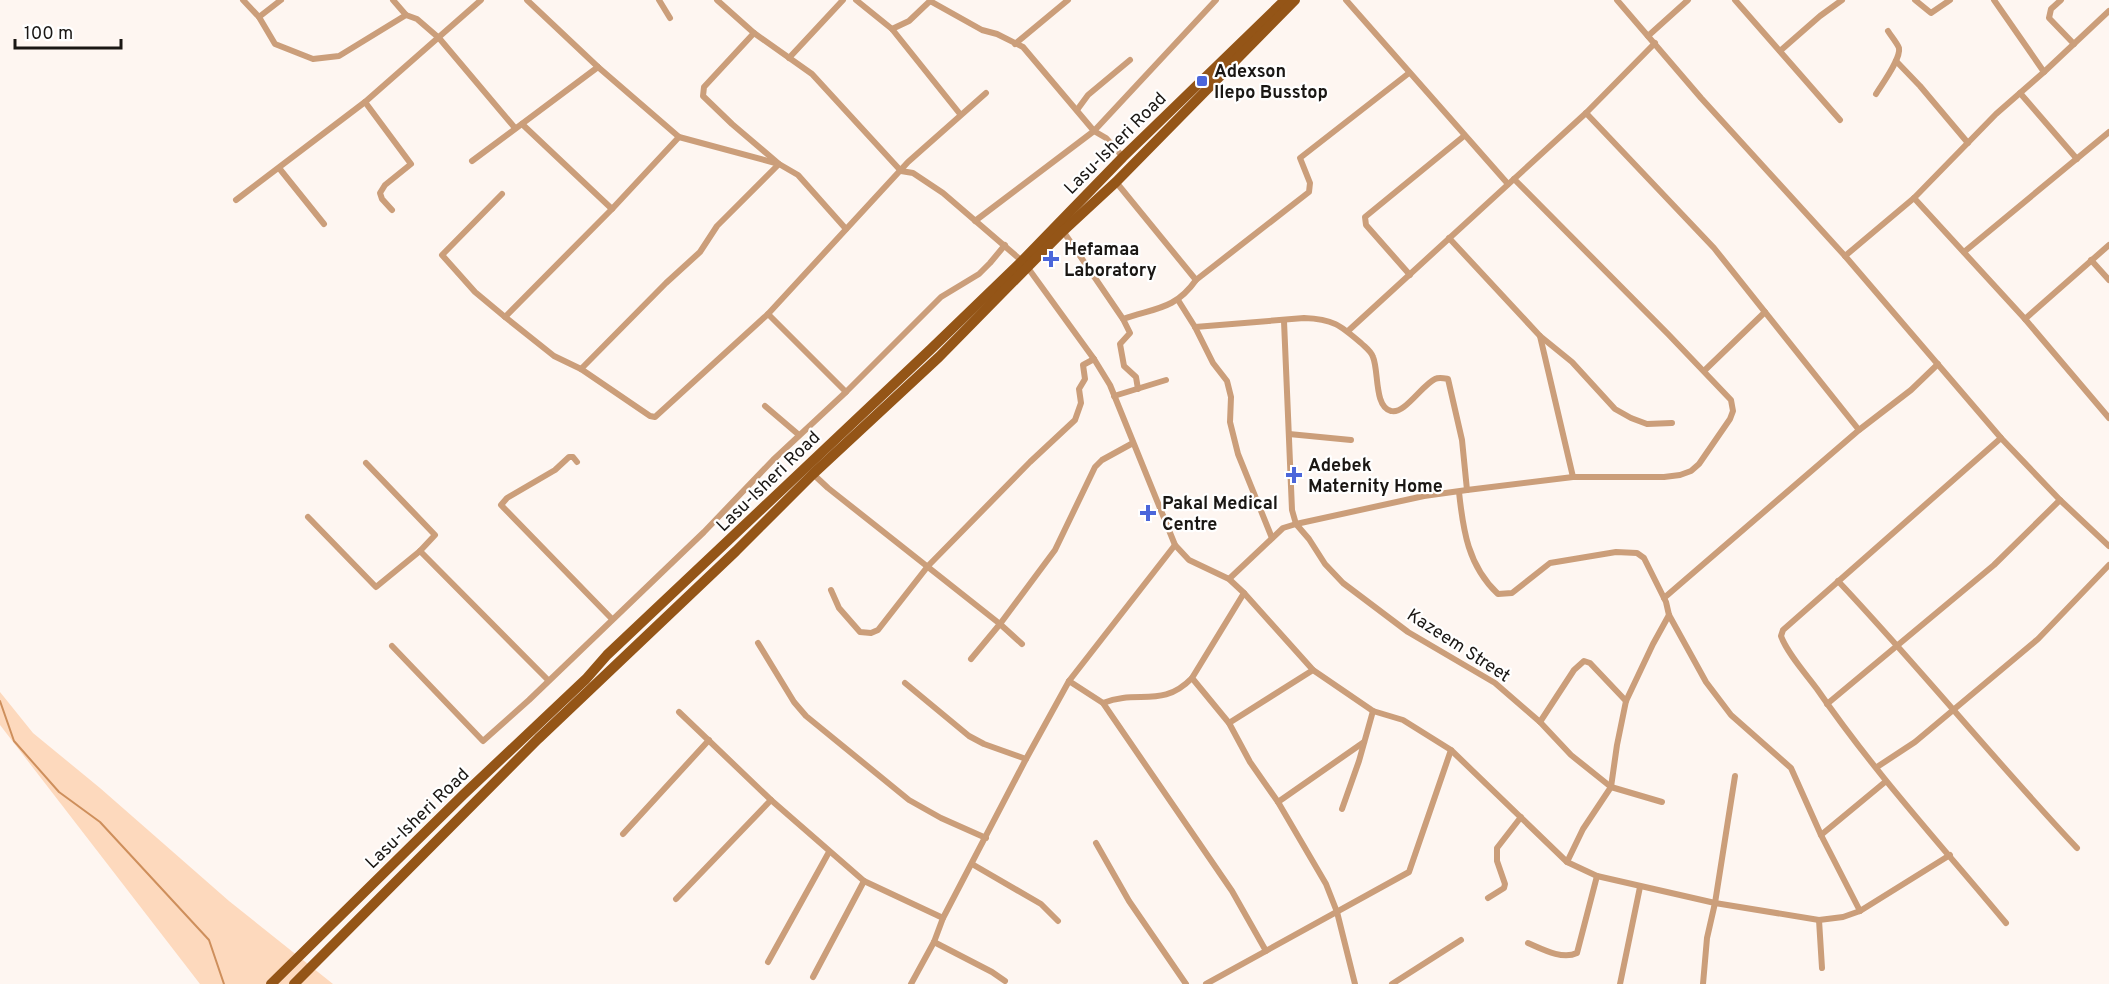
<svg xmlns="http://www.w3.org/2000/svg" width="2109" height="984" viewBox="0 0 2109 984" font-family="Overpass,sans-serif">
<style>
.green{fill:#fdd9bd}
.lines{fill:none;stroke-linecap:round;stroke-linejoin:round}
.stream{stroke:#ce8f5c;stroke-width:2}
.minor{stroke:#cb9e7a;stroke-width:6}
.primary{stroke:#945517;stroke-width:10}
.poi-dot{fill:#4b66da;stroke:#fff;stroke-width:2}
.labels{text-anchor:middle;stroke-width:4.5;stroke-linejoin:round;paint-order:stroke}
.poi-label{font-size:18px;font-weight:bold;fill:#1a1714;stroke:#fff;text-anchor:start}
.street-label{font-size:18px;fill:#1a1714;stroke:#fff}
</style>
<rect width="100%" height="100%" fill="#fef6f1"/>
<polygon class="green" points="0,692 33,733 100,788 229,901 333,984 200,984 0,725"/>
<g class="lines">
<polyline class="stream" points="0,701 14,741 59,792 100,822 209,940 224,984"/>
<g class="minor">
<polyline points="243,0 259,17 275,44 313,59 339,56 406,15"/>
<polyline points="393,0 406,15 417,19 439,38 515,128"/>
<polyline points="527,0 598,67 679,137 779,164 798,175 846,229"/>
<polyline points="659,0 670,18"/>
<polyline points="717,0 754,33 812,74 901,171 913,173 943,193 1022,261"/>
<polyline points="856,0 892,29 960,114"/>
<polyline points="1346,0 1508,184"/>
<polyline points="1617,0 1701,98 1845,256 2001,438 2060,500 2109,546"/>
<polyline points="1735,0 1840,120"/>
<polyline points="1915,0 1931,13 1950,0"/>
<polyline points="1994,0 2044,72"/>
<polyline points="2061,0 2051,9 2049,18 2074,44"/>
<polyline points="930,1 982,30 997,34 1023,47 1094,131 1106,138 1123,157"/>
<polyline points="259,17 281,0"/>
<polyline points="892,29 909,21 931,0"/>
<polyline points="1648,36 1688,0"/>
<polyline points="1015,44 1068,0"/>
<polyline points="1780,51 1820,16 1842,0"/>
<polyline points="789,58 843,0"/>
<polyline points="1896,61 1920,86 1968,143"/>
<polyline points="2020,93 2077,159"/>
<path d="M 1876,94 C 1882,84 1901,59 1899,48 C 1897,43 1891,36 1888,31"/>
<polyline points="365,102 411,164 385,185 380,193 382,199 392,210"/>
<polyline points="1077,110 1088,95 1130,60"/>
<polyline points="1586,113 1714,248 1859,430"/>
<polyline points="522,124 612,209"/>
<polyline points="472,161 598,67"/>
<polyline points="279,168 324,224"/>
<polyline points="1116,182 1196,280"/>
<polyline points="502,194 442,255 475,292 505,317 612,209 679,137"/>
<polyline points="1914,198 2025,319 2109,418"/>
<polyline points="236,200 365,102 481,0"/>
<polyline points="975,221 1094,131 1216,0"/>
<polyline points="1063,231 1123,319 1130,333 1120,344 1124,366 1136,377 1138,389"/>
<polyline points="1449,238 1540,336 1572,362 1615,409 1631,418 1647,424 1672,423"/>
<polyline points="1964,252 2109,132"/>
<polyline points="1845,256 1914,198 1996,114 2044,72 2109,11"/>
<polyline points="2091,260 2109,280"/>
<polyline points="1028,268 1094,359 1110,385 1175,545 1189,560 1229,579 1244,593 1313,670 1373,711 1403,720 1451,750 1567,862 1597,876 1715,903 1819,920 1843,917 1860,911 1950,855"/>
<polyline points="1410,275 1366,225 1365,217 1464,136"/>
<polyline points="1178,300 1195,327 1213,363 1227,381 1231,397 1230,422 1238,454 1272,538"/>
<polyline points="768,314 846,392"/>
<polyline points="505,317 554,356 581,369 650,416 655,417 768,314 908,162 986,93"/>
<path d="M 1123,319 C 1154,308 1175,310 1196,280 L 1309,192 L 1310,183 L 1300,158 L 1409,73"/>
<polyline points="2025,319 2109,245"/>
<polyline points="1284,321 1292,510 1296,524 1309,539 1325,564 1343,583 1408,632 1495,683 1540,722 1571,755 1611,787 1662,802"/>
<path d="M 1195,327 L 1304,318 C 1333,319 1340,325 1361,343 C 1366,348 1371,351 1373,357 C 1379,371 1374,407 1391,411 C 1404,415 1422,385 1435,379 C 1439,377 1443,378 1448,379 L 1462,440 L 1467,490"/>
<polyline points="1348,331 1586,113 1655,43"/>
<polyline points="1540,336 1573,477"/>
<polyline points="581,369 666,283 700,252 717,226 779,164 732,124 703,96 704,87 754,33"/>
<polyline points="1704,371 1765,312"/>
<polyline points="1114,396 1166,380"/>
<polyline points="765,406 799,435"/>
<polyline points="1289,434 1351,440"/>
<path d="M 2001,438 L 1783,630 L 1781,636 C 1787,653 1806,674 1817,689 C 1874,772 1942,846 2006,923"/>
<polyline points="577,462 573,457 569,457 555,470 507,498 501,505 612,619"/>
<polyline points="813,474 828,488 1000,624 1022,644"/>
<path d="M 1459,492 C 1463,530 1468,566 1498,594 L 1512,593 L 1550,563 L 1616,552 L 1637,553 L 1644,558 L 1666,602 L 1669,615 L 1706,682 L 1731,715 L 1791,768 L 1821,835 L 1860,911"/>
<polyline points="308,517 376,587 420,551 435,535 366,463"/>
<polyline points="420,551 548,680"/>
<polyline points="1229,579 1283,528 1296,524 1424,496 1467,490 1573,477 1664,477 1680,475 1691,471 1699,464 1730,419 1733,411 1731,400 1668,334 1514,179"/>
<path d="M 1838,581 C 1920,668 1995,761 2077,848"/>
<polyline points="831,590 839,608 860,632 871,633 878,630 928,566 1030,462 1075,420 1081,403 1079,389 1085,379 1083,365 1094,359"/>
<polyline points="1244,593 1192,678 1229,723 1250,762 1278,802 1326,884 1337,912 1355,984"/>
<polyline points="1664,598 1859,430 1911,390 1938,364"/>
<polyline points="758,643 794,702 806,716 909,800 941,818 986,838"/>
<polyline points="392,646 483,741 529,700 704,532 773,460 846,392 941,297 979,274 990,263 1005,245"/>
<polyline points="971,659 1000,624 1055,550 1095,467 1102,460 1133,443"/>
<polyline points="1069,681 1103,703 1232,891 1266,951"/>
<polyline points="905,683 969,736 984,744 1026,759"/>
<path d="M 1103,703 C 1138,689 1162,709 1192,678"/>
<polyline points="1827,704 1994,565 2060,500"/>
<polyline points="679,712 771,800 864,881 943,918"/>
<polyline points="1540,722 1574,670 1584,661 1590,663 1626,701"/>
<polyline points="1229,723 1313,670"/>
<polyline points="1877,767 1915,742 2038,639 2109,565"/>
<polyline points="1278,802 1364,742"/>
<polyline points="1342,809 1359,761 1373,711"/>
<polyline points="623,834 709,740"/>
<polyline points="1821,835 1885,782"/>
<polyline points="1096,843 1129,901 1186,984"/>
<polyline points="1567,862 1583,829 1611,787 1617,745 1626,701 1653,644 1669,615"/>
<polyline points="972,864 1041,904 1058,921"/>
<polyline points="1488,898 1504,888 1505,884 1497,861 1497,848 1521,817"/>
<polyline points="676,899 771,800"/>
<polyline points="1819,920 1822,968"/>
<polyline points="934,942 992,972 1005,981"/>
<path d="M 1528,943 C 1542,949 1562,960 1577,953 L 1597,876"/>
<polyline points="768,962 829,852"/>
<polyline points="813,977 864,881"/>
<polyline points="911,984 934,942 943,918 1026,759 1069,681 1175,545"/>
<polyline points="1206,984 1409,872 1451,750"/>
<polyline points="1392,984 1461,940"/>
<polyline points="1620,984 1640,887"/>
<polyline points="1703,984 1707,938 1715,903 1735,776"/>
</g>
<g class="primary">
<polyline points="271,984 464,794 586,679 607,655 931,349 1022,261 1123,157 1285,0"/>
<polyline points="294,984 538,739 736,551 813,474 939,357 1063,231 1116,182 1295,0"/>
</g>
</g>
<g class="poi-dot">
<rect x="1196" y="75" width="12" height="12" rx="3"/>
<path d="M1048 250h6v6h6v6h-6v6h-6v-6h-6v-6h6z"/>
<path d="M1291 466h6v6h6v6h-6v6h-6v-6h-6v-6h6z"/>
<path d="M1145 504h6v6h6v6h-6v6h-6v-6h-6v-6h6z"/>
</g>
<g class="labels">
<g class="poi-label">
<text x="1214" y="77">Adexson<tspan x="1214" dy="21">Ilepo Busstop</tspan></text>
<text x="1064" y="255">Hefamaa<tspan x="1064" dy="21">Laboratory</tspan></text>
<text x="1308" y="471">Adebek<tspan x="1308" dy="21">Maternity Home</tspan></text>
<text x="1162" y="509">Pakal Medical<tspan x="1162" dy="21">Centre</tspan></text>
</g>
<g class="street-label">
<text transform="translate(1115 143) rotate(-45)" y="6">Lasu-Isheri Road</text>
<text transform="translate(768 481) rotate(-44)" y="6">Lasu-Isheri Road</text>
<text transform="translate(1459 645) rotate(33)" y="6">Kazeem Street</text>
<text transform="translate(417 818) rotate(-44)" y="6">Lasu-Isheri Road</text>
</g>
</g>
<path d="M15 39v9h106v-9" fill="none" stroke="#1a1714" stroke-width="3"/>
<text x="24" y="39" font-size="18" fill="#1a1714" stroke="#ffffff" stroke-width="4.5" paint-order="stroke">100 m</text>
</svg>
